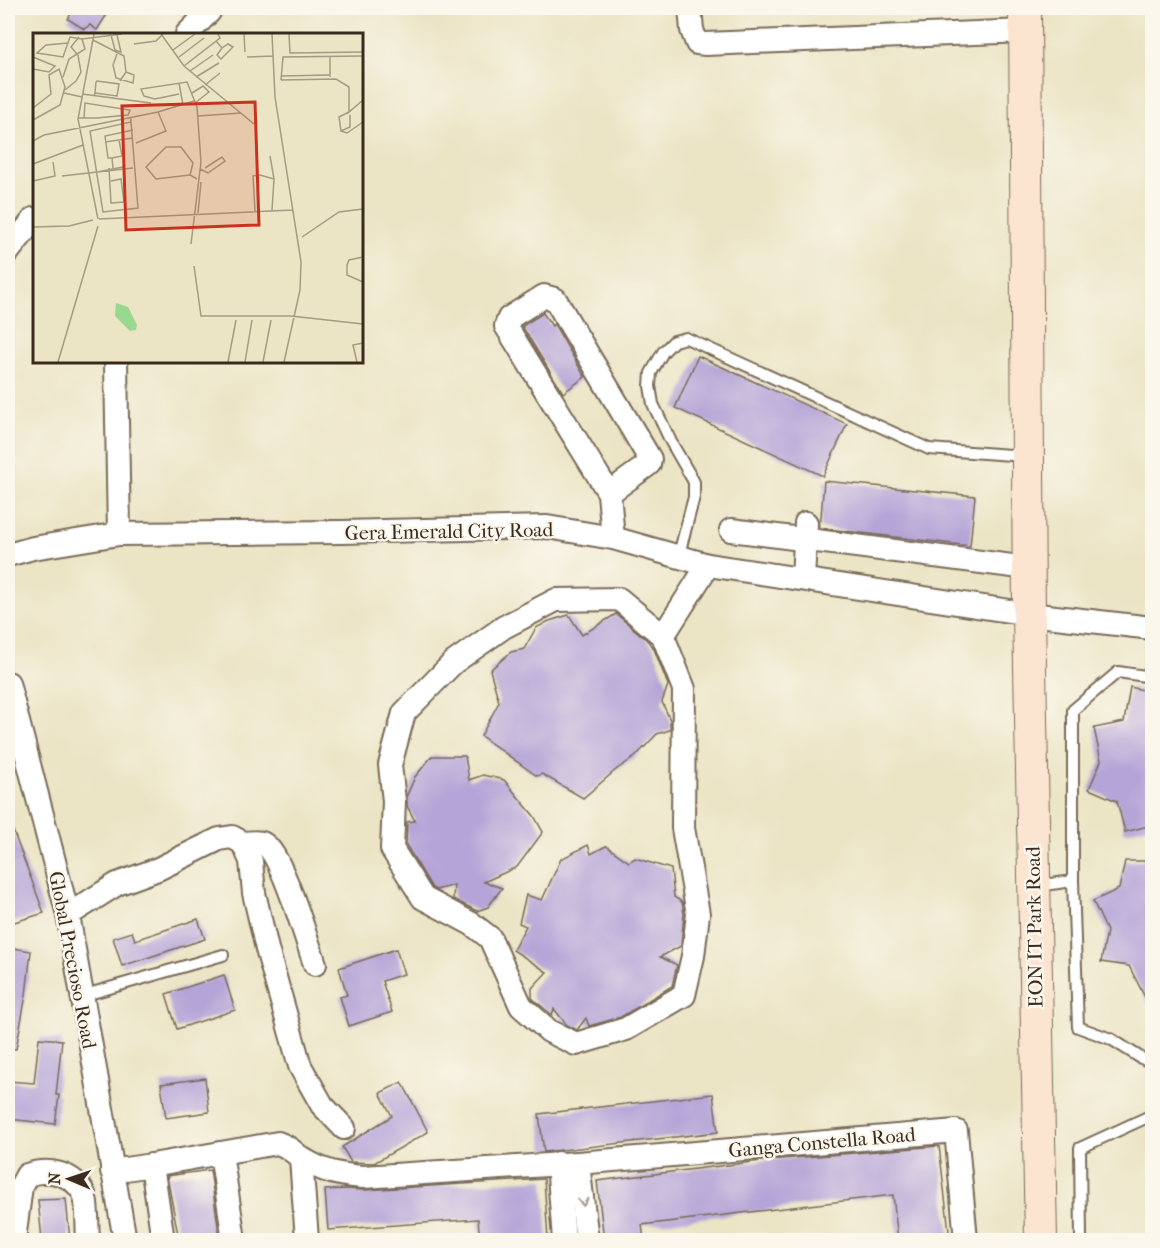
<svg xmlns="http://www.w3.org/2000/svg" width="1160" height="1248" viewBox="0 0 1160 1248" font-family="'IM FELL French Canon',serif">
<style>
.building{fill:#b5a4d7}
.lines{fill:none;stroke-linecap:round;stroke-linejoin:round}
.lane-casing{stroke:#796b58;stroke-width:14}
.street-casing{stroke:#796b58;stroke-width:26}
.secondary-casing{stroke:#796b58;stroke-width:34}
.lane{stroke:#fff;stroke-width:10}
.street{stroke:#fff;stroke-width:22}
.secondary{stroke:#fce5d0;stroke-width:32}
.oneway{stroke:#a79f9a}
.labels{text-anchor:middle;stroke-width:5;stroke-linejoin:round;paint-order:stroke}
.street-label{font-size:20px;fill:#3b2a1e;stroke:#fbf7ec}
.inset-road{fill:none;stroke:#a59a82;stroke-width:1.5}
.view{fill:#c8321e;fill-opacity:0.15;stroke:#c8321e;stroke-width:3}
.inset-edge{fill:none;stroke:#3b2a1e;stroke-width:3}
</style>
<rect width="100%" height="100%" fill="#fbf7ec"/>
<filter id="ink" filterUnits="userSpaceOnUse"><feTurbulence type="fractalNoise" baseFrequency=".0167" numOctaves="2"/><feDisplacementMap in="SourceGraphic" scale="12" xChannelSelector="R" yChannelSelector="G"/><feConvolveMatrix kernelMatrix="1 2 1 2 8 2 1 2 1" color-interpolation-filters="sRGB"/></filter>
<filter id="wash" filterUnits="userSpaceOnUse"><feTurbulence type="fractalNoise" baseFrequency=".008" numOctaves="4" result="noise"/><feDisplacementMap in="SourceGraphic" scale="24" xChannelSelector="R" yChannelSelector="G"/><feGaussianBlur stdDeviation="1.35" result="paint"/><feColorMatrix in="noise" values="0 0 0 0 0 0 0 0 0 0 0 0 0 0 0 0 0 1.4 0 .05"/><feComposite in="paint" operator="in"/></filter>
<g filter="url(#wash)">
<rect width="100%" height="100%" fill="#ebe4c5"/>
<g id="blocks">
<g class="building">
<polygon points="74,8 111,8 97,30 90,25 84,29 68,19"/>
<polygon points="543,313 552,326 554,324 585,377 563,393 522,326"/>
<polygon points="698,356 847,424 823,476 675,408"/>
<polygon points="824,481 975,496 970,546 820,528"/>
<polygon points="616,614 647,640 654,649 668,685 662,702 670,720 670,730 657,734 635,757 617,769 583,798 542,774 537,776 481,736 499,702 490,670 511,652 524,649 536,628 549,621 569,615 582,635"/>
<polygon points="1130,687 1152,692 1152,825 1125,832 1117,801 1089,789 1101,761 1094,728 1124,722"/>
<polygon points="432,756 465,756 469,780 483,775 504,780 534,816 543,832 517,867 484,882 502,888 488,907 477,911 453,899 454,885 436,890 432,888 406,845 407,822 415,821 407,806 407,795 415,777"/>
<polygon points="8,820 9,820 44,913 8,924"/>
<polygon points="588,845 591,854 606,846 629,862 635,858 671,869 674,897 682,902 684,914 681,946 660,957 677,965 672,986 621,1017 589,1026 586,1018 577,1030 567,1025 554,1009 552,1015 532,998 532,988 547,972 513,950 526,926 519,923 526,895 542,900 561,859"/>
<polygon points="1125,861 1152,861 1152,1011 1129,966 1101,962 1107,931 1093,901 1119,889"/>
<polygon points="198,919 205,939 122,966 113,938 132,932 135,940"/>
<polygon points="8,947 31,951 26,995 16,1049 8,1049"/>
<polygon points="396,949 404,974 382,981 392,1012 349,1026 340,997 347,995 339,968"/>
<polygon points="224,975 235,1010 177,1029 166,994"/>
<polygon points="39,1038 62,1040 56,1095 59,1095 55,1124 8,1119 8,1081 34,1083"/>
<polygon points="205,1078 209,1112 166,1118 161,1084"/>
<polygon points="402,1082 428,1132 374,1163 351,1162 342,1147 392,1116 380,1093"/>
<polygon points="713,1094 718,1132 544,1152 539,1114"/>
<polygon points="939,1146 950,1240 898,1240 893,1195 642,1225 644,1240 604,1240 597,1181 769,1160"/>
<polygon points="210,1170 220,1240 179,1240 167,1176"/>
<polygon points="544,1179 548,1240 480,1240 478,1219 328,1230 325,1190 346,1189 364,1190"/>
<polygon points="66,1199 70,1240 42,1240 38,1200"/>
</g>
</g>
</g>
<g filter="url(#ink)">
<use href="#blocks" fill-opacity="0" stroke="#796b58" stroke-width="1.5"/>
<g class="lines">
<g class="lane-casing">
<g id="lane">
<polyline points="678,558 694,497 694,482 671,442 653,404 650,386 651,373 663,352 674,341 686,338 929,449 1025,456"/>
<polyline points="1152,677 1118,672 1073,710 1073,881 1078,1027 1111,1039 1141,1058 1152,1063"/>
<polyline points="1036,886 1073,881"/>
<polyline points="82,996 223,955"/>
<polyline points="1081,1240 1080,1148 1152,1115"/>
</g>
</g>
<g class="street-casing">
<g id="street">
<polyline points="690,8 692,30 697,43 706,44 1026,31"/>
<polyline points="187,34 209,12"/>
<polyline points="8,252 34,219"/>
<polyline points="116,362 119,534"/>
<polyline points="609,493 506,326 509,318 544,296 555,299 650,459 649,464 609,493 613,538"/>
<polyline points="731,530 1028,568"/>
<polyline points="8,555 33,548 119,534 342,532 547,527 613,538 708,565 1029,614 1152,628"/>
<polyline points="803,579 806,523"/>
<polyline points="663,636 684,689 683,828 698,914 693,956 684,995 626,1029 576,1044 549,1031 521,1006 490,938 472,924 423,898 392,849 394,801 390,765 404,713 453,663 504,627 556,600 619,599 663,636 708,565"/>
<polyline points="8,683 68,915 125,1240"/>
<path d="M 243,843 C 249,843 257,841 262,843 C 281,850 307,942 315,964"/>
<polyline points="68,915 117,884 158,869 219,839 232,837 243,843 251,861 254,893 267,949 300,1066 322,1105 344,1128"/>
<polyline points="221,1153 234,1240"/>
<polyline points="301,1158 307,1240"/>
<polyline points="558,1163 564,1240"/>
<polyline points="578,1163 587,1240"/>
<path d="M 152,1165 L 278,1143 C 292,1148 292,1152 303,1159 C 323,1172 340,1175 363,1177 L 578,1163 L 956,1131 L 966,1240"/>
<polyline points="112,1171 152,1165 163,1240"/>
<path d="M 14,1240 L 21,1186 L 27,1175 C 47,1168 73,1172 84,1194 C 88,1203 87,1229 88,1240"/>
</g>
</g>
<g class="secondary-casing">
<polyline id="secondary" points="1025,8 1029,614 1041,1240"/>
</g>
<use href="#lane" class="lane"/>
<use href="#street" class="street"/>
<use href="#secondary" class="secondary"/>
</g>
<defs><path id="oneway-chevron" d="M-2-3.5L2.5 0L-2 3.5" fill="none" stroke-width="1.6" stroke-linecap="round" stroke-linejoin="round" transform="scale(1.5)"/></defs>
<use class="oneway" href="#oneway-chevron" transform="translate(583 1202) rotate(84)"/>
</g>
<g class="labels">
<g class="street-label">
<text transform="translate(449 531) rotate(-1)" y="7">Gera Emerald City Road</text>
<text transform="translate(1034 927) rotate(-91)" y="7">EON IT Park Road</text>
<text transform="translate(73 960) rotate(79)" y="7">Global Precioso Road</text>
<text transform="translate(822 1142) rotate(-5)" y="7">Ganga Constella Road</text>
</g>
</g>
<g transform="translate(33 33)">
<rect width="330" height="330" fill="#ebe4c5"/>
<path d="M 83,270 L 95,274 L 104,292 L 103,297 L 97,298 L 82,283 Z" fill="#98d88f"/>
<path class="inset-road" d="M 61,1 L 45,86 L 65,186M 128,1 L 151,33 L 221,91M 211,1 L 212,19M 239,1 L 242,64 L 268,229 L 267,257 L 251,329M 256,1 L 257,20 L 330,19M 78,2 L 82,17 L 88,19 L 84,2M 49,6 L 89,1M 60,7 L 91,23 L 93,39 L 87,48M 183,8 L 189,15 L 184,22 L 188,26 L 200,14 L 195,11 L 189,15M 101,11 L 123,8 L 130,1M 140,17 L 162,1M 84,21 L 80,32 L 83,45 L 100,50 L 101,42 L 93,39M 0,24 L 22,33 L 16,39 L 0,36M 146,24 L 171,5M 214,24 L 240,23M 297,24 L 297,44M 151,33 L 187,5 L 185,1M 157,38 L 180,22M 248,43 L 296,42M 30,44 L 36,26 L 52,16 L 49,6 L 37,4 L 30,24 L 4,20 L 13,12 L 35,10M 163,44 L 186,30M 248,47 L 303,46 L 316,54 L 316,79 L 330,67M 248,47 L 250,24 L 330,23M 146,50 L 150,72M 172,52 L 187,40M 32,57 L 43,48 L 48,39 L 45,22 L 38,14 L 46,4M 31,60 L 49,64M 159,60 L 170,53 L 176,59 L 162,70M 49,61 L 118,70M 146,61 L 122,66 L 111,63 L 108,56 L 154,49 L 164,74 L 168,129 L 158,211M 61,63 L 62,60 L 63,49 L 64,48 L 86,51 L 84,63 L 62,60M 0,75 L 18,61 L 16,42 L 26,36 L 32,54 L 27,72 L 0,87M 316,79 L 306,84 L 308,98 L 317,94 L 317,82M 165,83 L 208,80M 45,85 L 64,85 L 95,82 L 97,77 L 52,70 L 51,85M 98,85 L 98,89 L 57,98 L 70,179 L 105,175 L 98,89M 308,98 L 314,100 L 330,89M 0,108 L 11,102 L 125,79 L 161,68M 72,109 L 100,105M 103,110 L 133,98 L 125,79M 237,123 L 241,146M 79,125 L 89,123 L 86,107M 0,131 L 50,112M 76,135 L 78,170 L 91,169 L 88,146 L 78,148M 80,135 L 79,125 L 75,125 L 72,103 L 100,97M 167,136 L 175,140 L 192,128 L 189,124 L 172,135M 64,139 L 90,134M 157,142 L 123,146 L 113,134 L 133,114 L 148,114 L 160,130 L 157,142 L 164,146M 29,143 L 100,135M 0,148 L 22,143 L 20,129M 222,178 L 220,143 L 227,142 L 241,146 L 239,177M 165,180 L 168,149M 66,186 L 260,177M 0,194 L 36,193 L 60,187M 269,204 L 306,179 L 330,176M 330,224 L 316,227 L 314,232 L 314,242 L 330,249M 161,233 L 168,283 L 258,283 L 330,291M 25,329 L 65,193M 195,329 L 203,287M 212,329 L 219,287M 230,329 L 238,287M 324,329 L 320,312 L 330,310"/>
<path class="view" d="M 222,69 L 226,192 L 93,197 L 89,73 Z"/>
<rect width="330" height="330" class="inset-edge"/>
</g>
<rect width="1160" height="1248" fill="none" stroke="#fbf7ec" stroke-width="30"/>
<g transform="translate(69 1179) rotate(272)" stroke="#fbf7ec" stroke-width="4.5" paint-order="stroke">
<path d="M0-4.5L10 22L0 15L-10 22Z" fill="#3b2a1e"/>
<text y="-9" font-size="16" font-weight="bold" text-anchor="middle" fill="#3b2a1e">N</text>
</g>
</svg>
